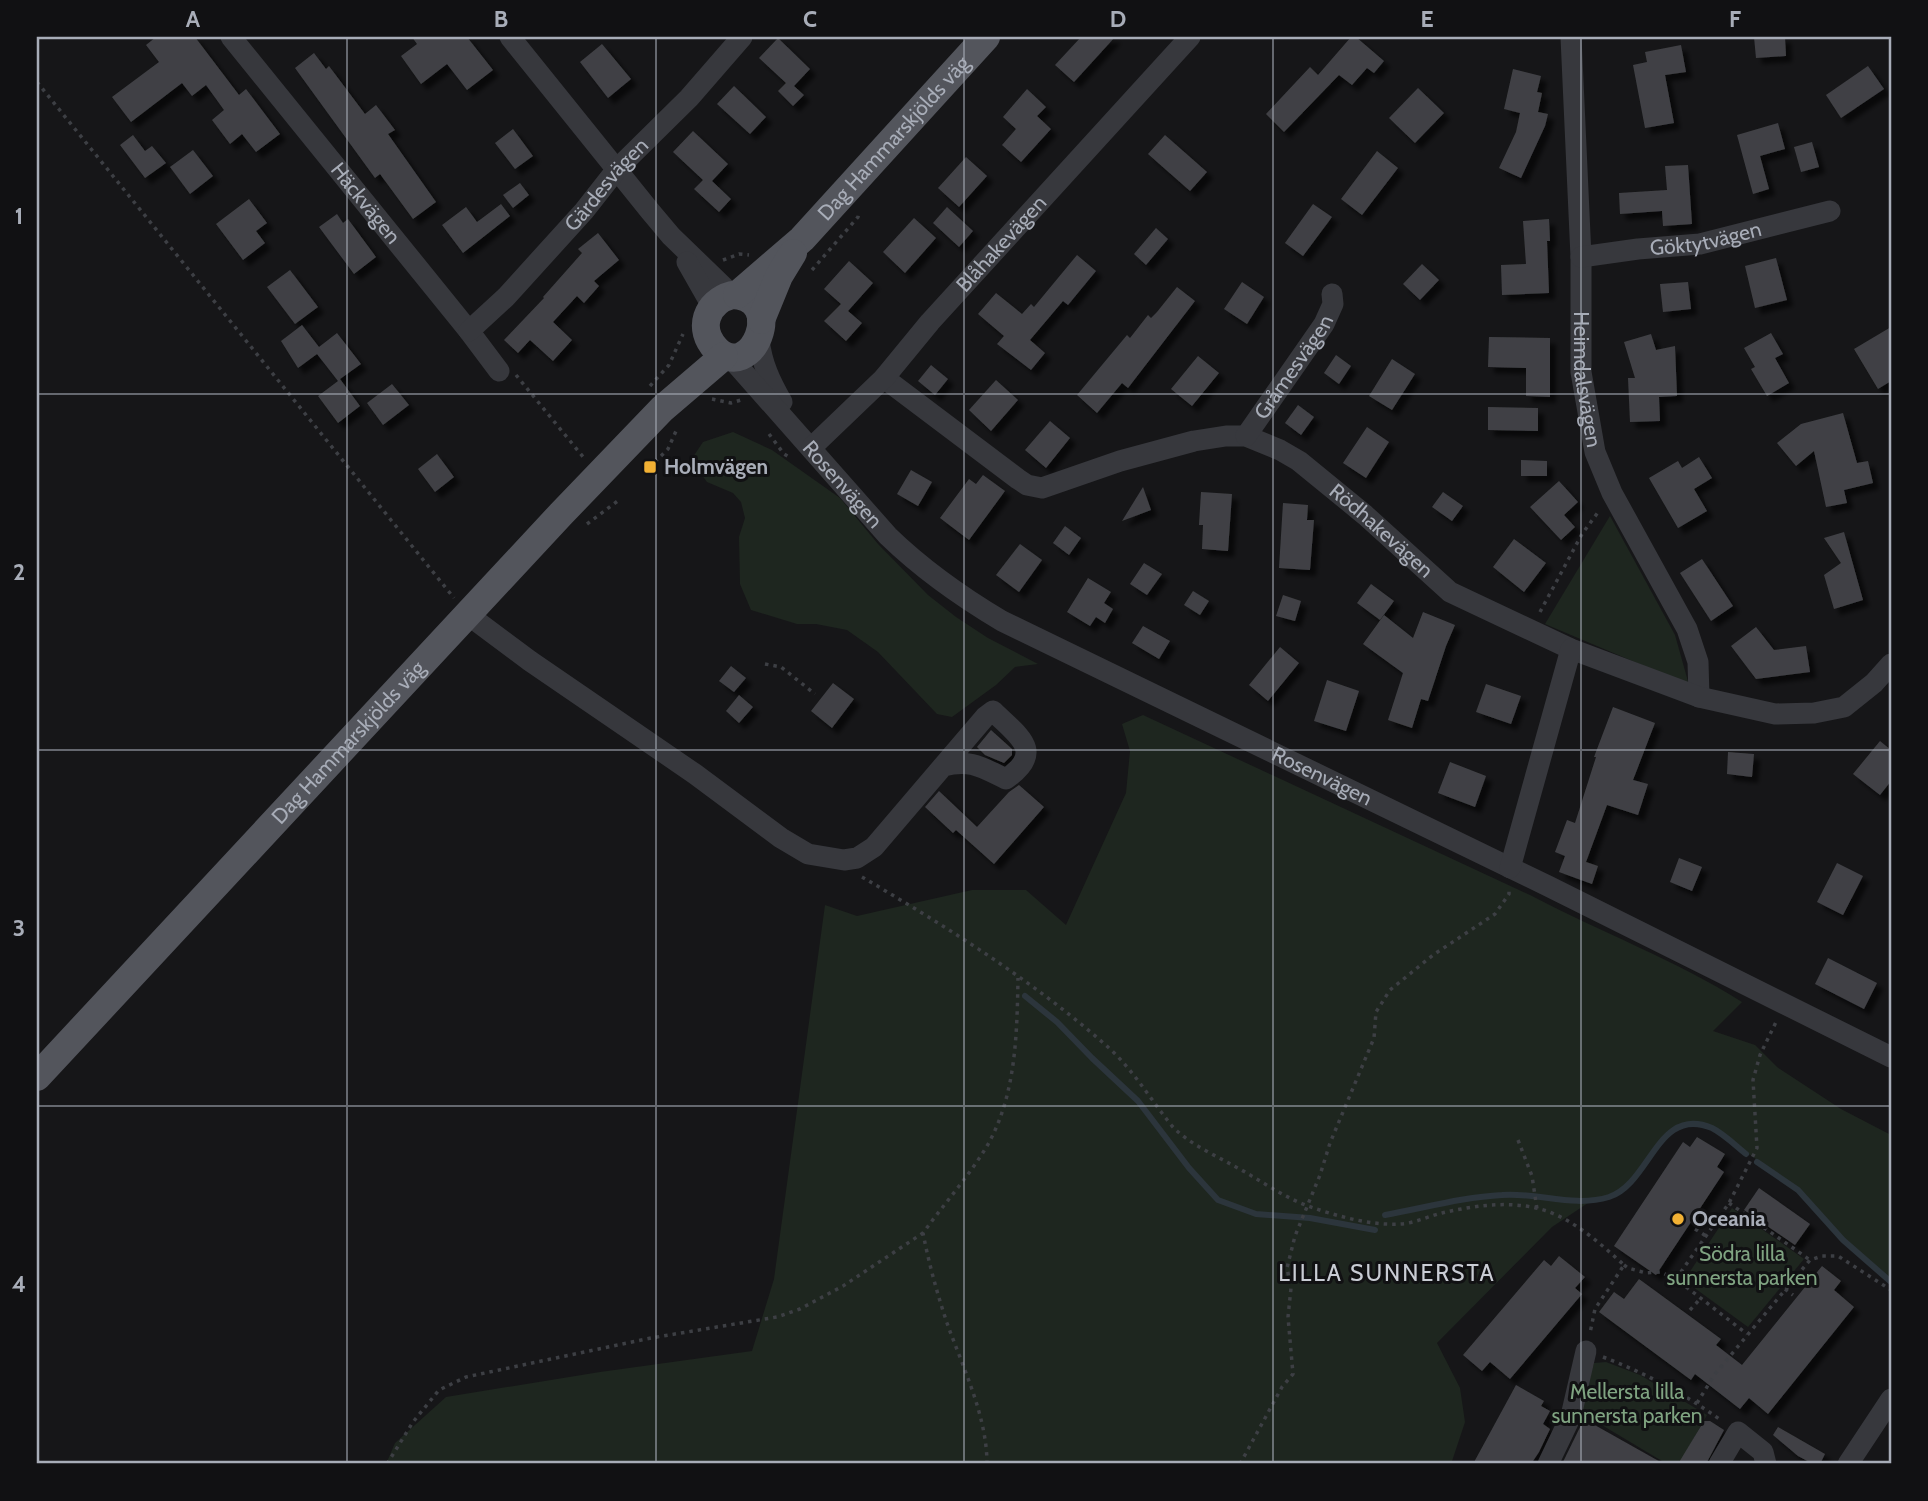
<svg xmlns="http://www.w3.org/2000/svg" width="1928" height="1501" viewBox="0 0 1928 1501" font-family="Cabin,sans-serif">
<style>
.green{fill:#1e261f}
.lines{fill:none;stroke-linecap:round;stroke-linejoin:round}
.stream{stroke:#2c353c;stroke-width:6}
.building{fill:#404145;filter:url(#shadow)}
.path{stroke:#3d3f44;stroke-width:3.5;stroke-dasharray:3.5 5;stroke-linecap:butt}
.minor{stroke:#37383d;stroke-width:21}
.major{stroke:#53555c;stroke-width:28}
.grid{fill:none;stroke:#a8adb8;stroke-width:2;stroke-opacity:0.55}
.poi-dot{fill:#f2b134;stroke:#111113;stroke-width:2.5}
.labels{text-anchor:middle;stroke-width:6;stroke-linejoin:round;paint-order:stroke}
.street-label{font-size:21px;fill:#a8adb8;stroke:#111113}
.poi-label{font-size:21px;font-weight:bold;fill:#a8adb8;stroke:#111113;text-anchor:start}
.park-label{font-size:21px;fill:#7fa381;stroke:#111113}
.neighbourhood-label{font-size:23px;letter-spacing:2px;fill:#c9ccd4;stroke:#111113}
.neatline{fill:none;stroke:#a8adb8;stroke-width:2.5}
.grid-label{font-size:23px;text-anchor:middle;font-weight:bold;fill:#a8adb8}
</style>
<defs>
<filter id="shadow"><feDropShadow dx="6" dy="6" stdDeviation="2" flood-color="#0009"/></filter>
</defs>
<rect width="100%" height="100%" fill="#161618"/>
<g class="green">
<polygon points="733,432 772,450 840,498 878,544 928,595 956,617 988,638 1038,664 1015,667 996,685 952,717 937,714 878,652 847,630 816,624 797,624 751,610 740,584 739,537 745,518 741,502 733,493 707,482 691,460 703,442"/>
<polygon points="1610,516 1675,635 1689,685 1545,624"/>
<path d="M 1143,715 L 1530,895 C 1600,932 1676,960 1742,1002 L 1713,1031 L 1755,1045 L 1777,1067 L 1841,1109 L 1891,1135 L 1891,1282 L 1843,1240 L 1798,1190 L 1780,1176 L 1713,1129 L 1700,1125 L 1683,1125 L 1664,1137 L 1640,1172 L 1624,1188 L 1611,1196 L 1591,1201 L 1552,1227 L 1437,1343 L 1460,1388 L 1465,1422 L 1451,1464 L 386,1464 L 395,1443 L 446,1397 L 600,1372 L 752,1351 L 774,1279 L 825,905 L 857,916 L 972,890 L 1026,890 L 1066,925 L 1126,793 L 1130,751 L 1122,724 Z"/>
<polygon points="1732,1208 1804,1259 1748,1327 1689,1284 1687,1276"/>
<polygon points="1606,1362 1640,1375 1707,1415 1686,1452 1709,1464 1667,1464 1580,1412 1594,1363"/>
</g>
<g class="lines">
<g class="stream">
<polyline points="1025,996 1057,1022 1092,1058 1138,1101 1189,1168 1218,1200 1256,1214 1310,1218 1375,1230"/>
<polyline points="1757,1162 1798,1190 1843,1240 1891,1282"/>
<path d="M 1385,1215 C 1424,1208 1463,1197 1502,1195 C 1538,1192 1573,1208 1609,1197 C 1651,1183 1657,1105 1712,1128 C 1724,1134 1736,1146 1746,1154"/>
</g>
</g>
<g class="building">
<polygon points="156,37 195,37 239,95 246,89 280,134 256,152 242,134 230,144 212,120 224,110 206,85 192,96 182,83 131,122 112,97 159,62 146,45"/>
<polygon points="412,37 467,37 493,70 467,90 447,64 421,84 401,56 417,44"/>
<polygon points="1081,37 1115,37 1074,82 1055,65"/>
<polygon points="1351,37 1356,37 1384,61 1374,73 1367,68 1352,85 1339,75 1284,132 1266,114 1310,67 1318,75"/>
<polygon points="1754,37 1785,37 1786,56 1756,58"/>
<polygon points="778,38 810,69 794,86 804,95 793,106 778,91 786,83 759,58"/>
<polygon points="602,44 631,79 608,98 580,62"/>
<polygon points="1681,45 1686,72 1665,75 1674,123 1645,128 1633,65 1647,62 1645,52"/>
<polygon points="314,53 326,69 329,66 365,114 376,105 395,130 388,134 436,202 413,219 380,174 375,178 295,68"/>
<polygon points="1868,66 1884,89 1841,118 1826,95"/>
<polygon points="1513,69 1541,76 1537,92 1542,93 1538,112 1548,114 1545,126 1521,178 1499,168 1516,132 1520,113 1504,109"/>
<polygon points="734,86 766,117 750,134 717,104"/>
<polygon points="1418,88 1444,113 1415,143 1389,118"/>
<polygon points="1027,89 1046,107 1037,116 1051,129 1021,162 1002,145 1016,129 1003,117"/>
<polygon points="1778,123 1785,149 1760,156 1769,189 1753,194 1737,135"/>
<polygon points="513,129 533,156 515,169 495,143"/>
<polygon points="693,131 728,164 712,181 731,199 719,212 694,189 703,180 673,152"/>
<polygon points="133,135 145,151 152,146 166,163 145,178 120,145"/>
<polygon points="1165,135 1207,172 1190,191 1148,154"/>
<polygon points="1812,142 1819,167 1801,172 1794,147"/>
<polygon points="193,150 213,176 190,194 170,167"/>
<polygon points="1377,151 1398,168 1362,215 1341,199"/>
<polygon points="966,157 987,176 959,207 938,188"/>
<polygon points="1688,165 1692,224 1663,226 1662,211 1620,214 1619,193 1667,190 1665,166"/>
<polygon points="520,183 529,195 513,208 503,195"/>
<polygon points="249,199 267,223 256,231 265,243 243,260 216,224"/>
<polygon points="501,204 510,216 463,253 442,225 466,207 477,222"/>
<polygon points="1313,204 1332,217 1303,256 1285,243"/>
<polygon points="947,207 973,231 959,247 933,223"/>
<polygon points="337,214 343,223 348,219 376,257 354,274 319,227"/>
<polygon points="914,218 936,238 905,273 883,252"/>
<polygon points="1549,219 1550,241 1547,241 1549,293 1502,295 1501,265 1526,264 1523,221"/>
<polygon points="1156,228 1168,239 1146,265 1134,254"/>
<polygon points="598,233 619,260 594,281 599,286 584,303 577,296 553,322 572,340 553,361 530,340 518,353 504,340 544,298 543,297 582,253 578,249"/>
<polygon points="1077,255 1096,271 1068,305 1063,301 1030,340 1045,353 1031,370 997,344 1004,336 978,314 996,293 1022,314 1031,304 1034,307"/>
<polygon points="1776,258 1787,300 1755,308 1745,266"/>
<polygon points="849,261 873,283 848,311 862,323 846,341 824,321 841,304 824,289"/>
<polygon points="1422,264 1439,280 1420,300 1403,284"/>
<polygon points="290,270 318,307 295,324 267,287"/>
<polygon points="1242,282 1264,297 1247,324 1224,309"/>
<polygon points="1688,282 1691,309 1663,312 1660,284"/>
<polygon points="1177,287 1195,301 1128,388 1122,383 1097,413 1077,395 1127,335 1130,338 1148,315 1151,318 1157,312"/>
<polygon points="302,325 319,347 337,333 361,364 340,379 360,406 338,423 318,396 338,381 317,354 298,368 281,341"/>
<polygon points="1891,327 1891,381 1878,389 1854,349"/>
<polygon points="1771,333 1783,354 1775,358 1789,383 1767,396 1751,369 1755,367 1744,348"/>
<polygon points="1651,334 1656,350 1675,346 1677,396 1659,397 1660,421 1630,422 1628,378 1635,378 1624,342"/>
<polygon points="1489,337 1550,338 1550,397 1526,396 1526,368 1488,367"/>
<polygon points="1336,355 1351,366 1339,384 1324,373"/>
<polygon points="1198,356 1219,373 1192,406 1171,389"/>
<polygon points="1392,359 1415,374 1392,410 1369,396"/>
<polygon points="931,365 948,379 935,395 918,381"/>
<polygon points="996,380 1018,400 991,431 969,410"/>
<polygon points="392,384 409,405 383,425 367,403"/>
<polygon points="1298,405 1314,417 1301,435 1285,423"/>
<polygon points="1488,407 1538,408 1538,431 1488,430"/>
<polygon points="1843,413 1857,463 1868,461 1873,483 1844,490 1847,503 1826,507 1814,451 1796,466 1777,443 1801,424"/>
<polygon points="1050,421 1070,438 1046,468 1025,450"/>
<polygon points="1367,427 1389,442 1366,478 1343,463"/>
<polygon points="437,454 454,477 435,492 418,469"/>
<polygon points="1699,457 1712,478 1694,489 1707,511 1678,528 1649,478 1678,461 1682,468"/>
<polygon points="1521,460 1547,461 1547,476 1521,476"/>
<polygon points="911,470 932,482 918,506 897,494"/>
<polygon points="983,475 1005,491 969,540 940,518 969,479 976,484"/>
<polygon points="1559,481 1578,502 1564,515 1575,527 1561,540 1530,507"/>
<polygon points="1143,487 1151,510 1122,521"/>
<polygon points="1201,492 1232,494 1228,551 1202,549 1203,525 1199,525"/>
<polygon points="1443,492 1463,506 1452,521 1432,507"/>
<polygon points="1283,503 1308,505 1307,520 1314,520 1310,570 1279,568"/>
<polygon points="1065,526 1081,538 1069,555 1053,543"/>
<polygon points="1844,532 1863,600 1834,609 1824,575 1841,563 1824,538"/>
<polygon points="1514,539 1546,563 1524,592 1493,567"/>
<polygon points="1020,544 1042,560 1019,592 996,575"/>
<polygon points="1702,559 1733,606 1711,621 1680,573"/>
<polygon points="1144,563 1162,574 1147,595 1130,584"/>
<polygon points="1088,578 1111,592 1104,603 1113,609 1105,623 1096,617 1090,626 1067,612"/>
<polygon points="1371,584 1394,601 1380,620 1357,603"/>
<polygon points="1193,591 1209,601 1200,615 1184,605"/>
<polygon points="1283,595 1301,601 1295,621 1276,616"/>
<polygon points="1423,612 1455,625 1446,646 1428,701 1421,699 1412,728 1388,720 1403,673 1363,644 1384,615 1413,638"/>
<polygon points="1143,626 1170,641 1159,659 1132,643"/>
<polygon points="1756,627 1774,650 1806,646 1810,672 1756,679 1731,646"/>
<polygon points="1280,647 1299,663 1268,701 1249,685"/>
<polygon points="731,666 746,678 734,692 719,681"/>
<polygon points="1327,680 1359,691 1346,731 1314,721"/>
<polygon points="833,683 854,699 832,728 811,711"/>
<polygon points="1486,684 1521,696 1511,724 1476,712"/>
<polygon points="739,695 753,707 739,723 726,711"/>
<polygon points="1613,707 1655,723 1633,780 1648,784 1638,815 1607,805 1586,862 1598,866 1592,884 1559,872 1565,856 1555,852 1567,820 1575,823 1596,757 1594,757"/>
<polygon points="991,730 1012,749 1012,755 1004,763 985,755 977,747"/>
<polygon points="1880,741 1891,750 1891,781 1880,795 1853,774"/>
<polygon points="1728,752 1754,754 1752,777 1727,774"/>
<polygon points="1450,762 1486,776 1475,807 1438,793"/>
<polygon points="1019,785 1044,807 994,864 956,830 953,833 925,807 939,791 977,827 1009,792"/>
<polygon points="1679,858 1702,867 1692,891 1670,882"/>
<polygon points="1837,863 1863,876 1843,915 1817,902"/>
<polygon points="1828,958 1877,983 1864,1009 1815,984"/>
<polygon points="1697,1137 1725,1154 1717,1167 1724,1172 1656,1275 1614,1246 1683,1142 1690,1147"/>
<polygon points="1759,1188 1810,1224 1795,1245 1744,1210"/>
<polygon points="1559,1256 1585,1277 1575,1288 1582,1294 1510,1379 1490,1362 1482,1371 1463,1355 1544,1260 1551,1266"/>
<polygon points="1822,1266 1841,1281 1834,1290 1854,1307 1768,1414 1749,1398 1740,1409 1695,1374 1691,1380 1599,1312 1614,1292 1624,1299 1639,1279 1721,1339 1716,1345 1742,1365"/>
<polygon points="1516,1385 1544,1401 1541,1406 1550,1411 1543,1424 1550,1429 1539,1452 1531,1464 1473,1464"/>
<polygon points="1584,1419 1664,1464 1562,1464"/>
<polygon points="1704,1421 1710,1421 1724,1430 1706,1464 1678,1464"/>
<polygon points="1778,1427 1825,1454 1820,1464 1813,1464 1798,1456 1773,1435"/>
</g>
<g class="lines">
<g class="path">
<polyline points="37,82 454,598"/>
<polyline points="723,260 739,254 749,255"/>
<polyline points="812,270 858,217 859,211"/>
<polyline points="516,375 584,458"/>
<polyline points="650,386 669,365 683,334"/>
<polyline points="712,399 731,403 741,400"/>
<polyline points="769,434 784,454 789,457"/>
<polyline points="655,462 668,449 676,431"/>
<polyline points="587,524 619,500"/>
<polyline points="1540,612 1582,534 1599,511"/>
<polyline points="765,664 781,667 815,694"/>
<path d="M 862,877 C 947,927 1035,982 1109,1048 C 1134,1071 1151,1100 1172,1126 C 1189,1144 1213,1154 1234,1166 C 1259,1179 1281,1196 1308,1206 C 1336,1216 1372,1226 1401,1224 C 1415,1223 1429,1216 1442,1213 C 1477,1205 1517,1199 1552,1213 C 1580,1225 1602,1245 1624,1265 L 1595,1309 L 1590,1333"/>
<polyline points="1518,1140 1532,1176 1537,1209"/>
<polyline points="1729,1203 1810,1260"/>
<polyline points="1695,1229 1706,1236"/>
<polyline points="1624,1265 1628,1268 1646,1273 1660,1272 1676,1279 1747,1334"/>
<polyline points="1676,1279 1729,1203 1757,1148 1753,1080 1760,1055 1776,1022"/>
<polyline points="1785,1289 1793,1295"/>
<polyline points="1690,1310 1700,1299"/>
<path d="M 1603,1357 C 1645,1373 1685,1394 1722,1421"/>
<polyline points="1697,1403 1715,1374 1810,1260 1822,1256 1838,1256 1891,1290"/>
<polyline points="387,1464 413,1422 439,1390 466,1377 651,1338 777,1317 800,1309 843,1286 923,1233"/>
<path d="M 987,1464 C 987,1416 963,1368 947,1323 C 937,1293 929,1264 923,1233 C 944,1204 969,1176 987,1146 C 1016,1096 1017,1034 1018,978"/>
<polyline points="1240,1464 1282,1387 1293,1374 1288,1317 1291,1288 1287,1268 1295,1236 1320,1175 1330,1143 1374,1038 1376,1012 1390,990 1433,955 1495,914 1509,894 1509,888"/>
</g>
<g class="minor">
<path id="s1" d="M 231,37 L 469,331 L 499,371"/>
<polyline points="510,37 650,211 671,236 732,295"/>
<path id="s2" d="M 1571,37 L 1581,257 L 1581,372 L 1595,452 L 1612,493 L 1687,629 L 1698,662 L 1699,697"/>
<path id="s3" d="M 1581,257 L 1638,249 L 1700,244 L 1830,211"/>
<polyline points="687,262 712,306"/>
<path id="s4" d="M 469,331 L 506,297 L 584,211 L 617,169 L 689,98 L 742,37"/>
<path d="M 759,340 C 762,364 770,381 782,402"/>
<path id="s5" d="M 730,357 L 888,536 C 923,570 960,596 1002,621 L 1548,886 L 1891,1057"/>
<path id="s6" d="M 884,378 L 1018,479 L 1027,485 L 1042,488 L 1120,461 L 1194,441 L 1226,436 L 1246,436 L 1280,450 L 1299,461 L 1365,515 L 1450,592 L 1571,649 L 1699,697 L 1775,714 L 1814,713 L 1844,707 L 1874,683 L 1891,664"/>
<path id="s7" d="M 1246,436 L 1324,324 L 1333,304 L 1332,294"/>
<path id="s8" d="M 812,447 L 884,378 L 930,322 L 1190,37"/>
<path d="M 467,614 L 530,661 L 695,774 L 781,838 L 808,854 L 844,860 L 857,858 L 874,847 L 985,717 L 993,711 C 1018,736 1046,751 1006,779 C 981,767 971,759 943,766"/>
<polyline points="1510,868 1571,649"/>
<polyline points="1548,1464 1571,1416 1586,1351"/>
<polyline points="1719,1464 1738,1432 1763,1452 1766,1464"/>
<polyline points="1848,1464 1891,1399"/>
</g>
<g class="major">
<path d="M 732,295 C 789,297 751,385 716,349 C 697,329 706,302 732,295 Z"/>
<path id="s9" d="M 737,295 L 802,239 L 986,37"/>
<polyline points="761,320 779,276 793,253"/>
<path id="s10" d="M 37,1077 L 561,514 L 662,409 L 724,356"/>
</g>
</g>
<path class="grid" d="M 347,37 L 347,1464M 656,37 L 656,1464M 964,37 L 964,1464M 1273,37 L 1273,1464M 1581,37 L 1581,1464M 37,394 L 1891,394M 37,750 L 1891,750M 37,1106 L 1891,1106"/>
<g class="poi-dot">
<rect x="643" y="460" width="14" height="14" rx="3.5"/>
<circle cx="1678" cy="1219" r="7"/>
</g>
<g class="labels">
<g class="street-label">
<text dy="7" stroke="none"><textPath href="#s9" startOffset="222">Dag Hammarskjölds väg</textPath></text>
<text dy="7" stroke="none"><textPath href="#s4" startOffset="201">Gärdesvägen</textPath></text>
<text dy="7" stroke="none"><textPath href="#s1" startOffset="214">Häckvägen</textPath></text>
<text dy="7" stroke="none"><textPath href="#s3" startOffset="126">Göktytvägen</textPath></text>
<text dy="7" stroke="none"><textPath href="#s8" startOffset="278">Blåhakevägen</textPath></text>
<text dy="7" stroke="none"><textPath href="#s7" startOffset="84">Gråmesvägen</textPath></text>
<text dy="7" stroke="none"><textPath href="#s2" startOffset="343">Heimdalsvägen</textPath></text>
<text dy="7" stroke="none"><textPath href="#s5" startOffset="170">Rosenvägen</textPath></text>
<text dy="7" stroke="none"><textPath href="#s6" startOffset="572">Rödhakevägen</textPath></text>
<text dy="7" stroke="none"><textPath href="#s10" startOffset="457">Dag Hammarskjölds väg</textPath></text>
<text dy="7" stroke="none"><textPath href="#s5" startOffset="737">Rosenvägen</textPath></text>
</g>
<g class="poi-label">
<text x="664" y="474">Holmvägen</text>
<text x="1692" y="1226">Oceania</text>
</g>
<g class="park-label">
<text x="1742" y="1261">Södra lilla<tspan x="1742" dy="24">sunnersta parken</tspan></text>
<text x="1627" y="1399">Mellersta lilla<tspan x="1627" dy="24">sunnersta parken</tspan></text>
</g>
<g class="neighbourhood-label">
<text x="1387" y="1281">LILLA SUNNERSTA</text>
</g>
</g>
<rect width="1928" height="1501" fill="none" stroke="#111113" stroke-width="77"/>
<rect x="38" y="38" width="1852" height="1424" class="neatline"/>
<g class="grid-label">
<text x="193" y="27">A</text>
<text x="501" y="27">B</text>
<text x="810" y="27">C</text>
<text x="1118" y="27">D</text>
<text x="1427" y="27">E</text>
<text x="1735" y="27">F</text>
<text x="19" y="224">1</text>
<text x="19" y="580">2</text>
<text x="19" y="936">3</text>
<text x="19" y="1292">4</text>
</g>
</svg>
